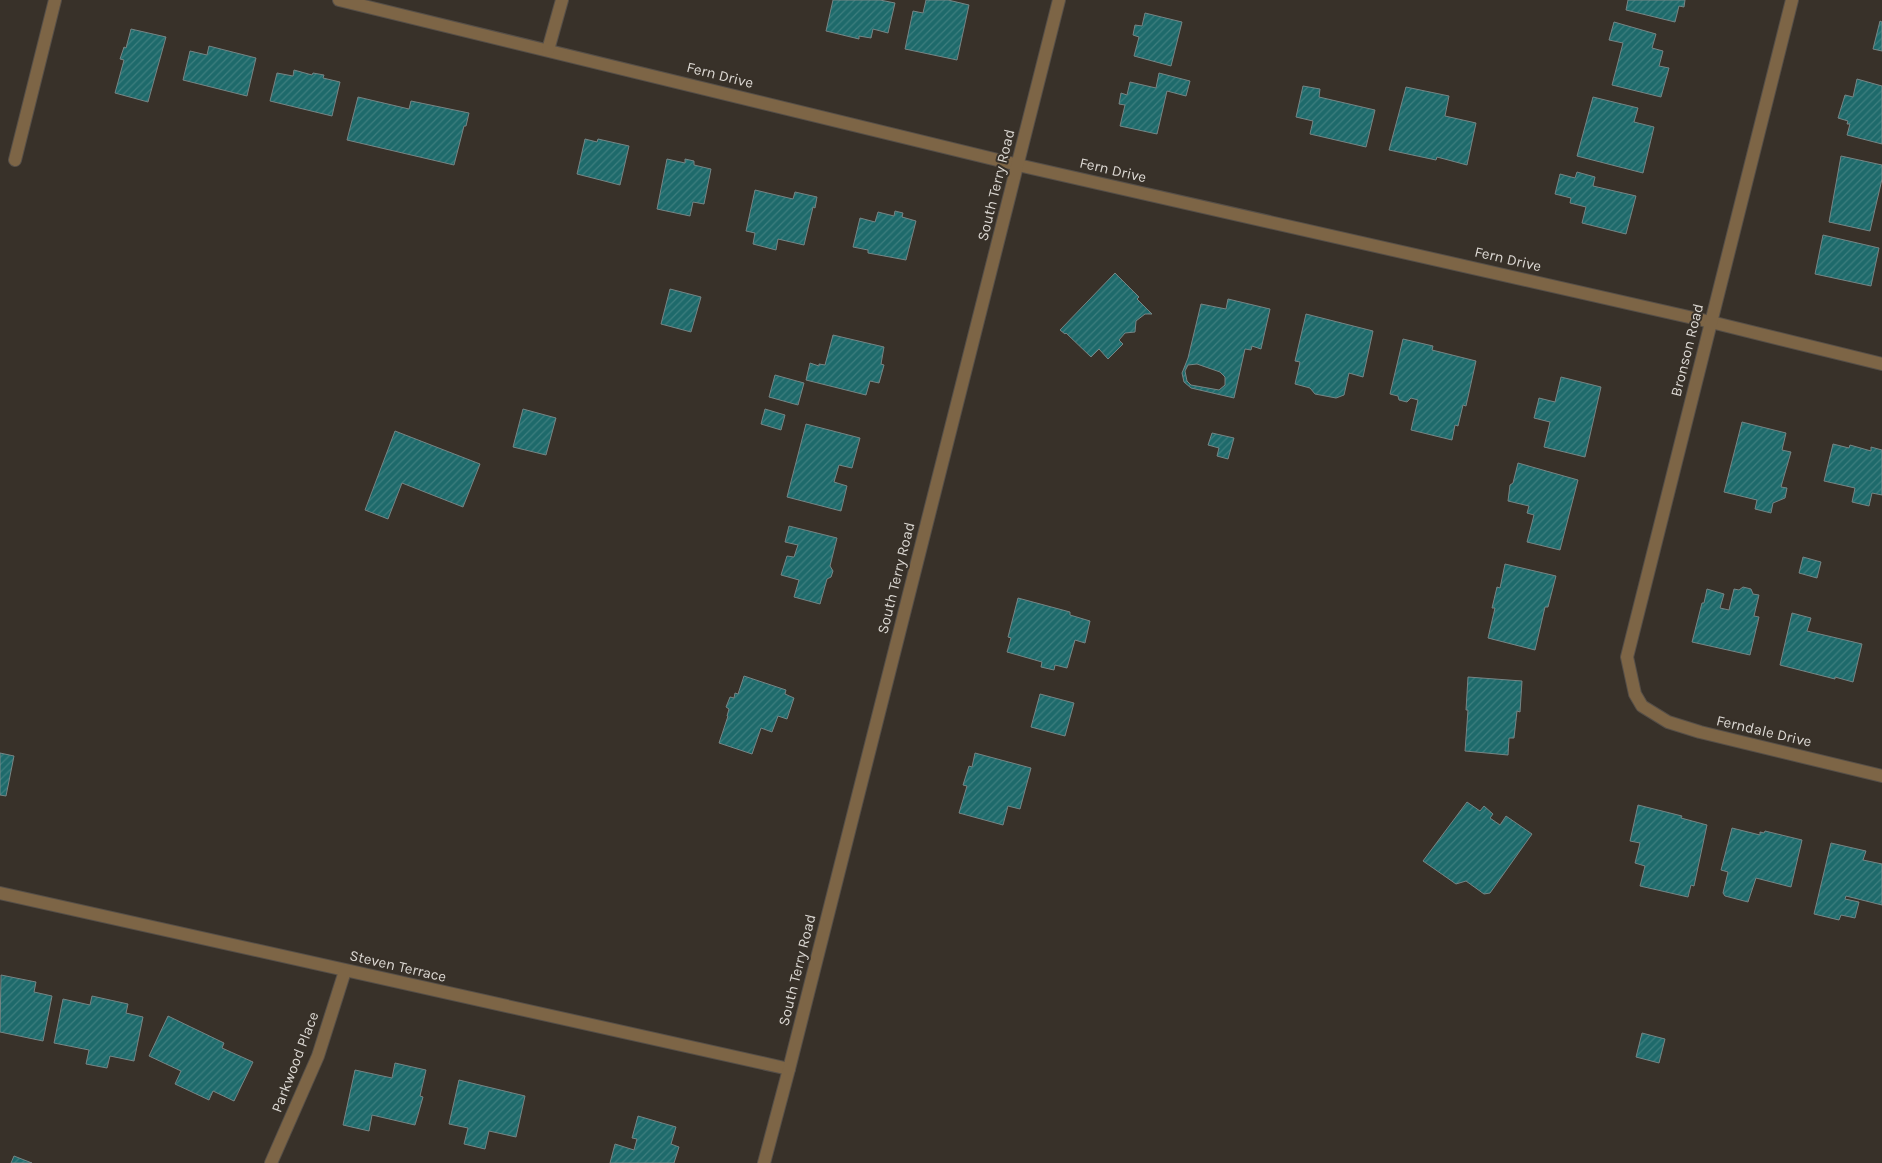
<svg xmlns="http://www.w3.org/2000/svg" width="1882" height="1163" viewBox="0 0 1882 1163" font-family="Karla,sans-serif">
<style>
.building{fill:url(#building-hatch);stroke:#768585;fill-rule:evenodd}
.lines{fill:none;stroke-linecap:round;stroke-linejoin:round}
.minor-casing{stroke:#564f48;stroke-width:14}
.tertiary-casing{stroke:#564f48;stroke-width:14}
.minor{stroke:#7d6546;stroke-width:12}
.tertiary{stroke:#7d6546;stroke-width:12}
.labels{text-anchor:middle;stroke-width:4;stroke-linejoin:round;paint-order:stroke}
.street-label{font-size:15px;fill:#dcd8d3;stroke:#383129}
</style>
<defs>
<pattern id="building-hatch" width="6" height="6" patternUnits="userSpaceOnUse" patternTransform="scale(1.25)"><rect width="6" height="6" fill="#1e6a6b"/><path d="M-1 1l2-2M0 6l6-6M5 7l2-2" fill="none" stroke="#3e7f7f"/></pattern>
</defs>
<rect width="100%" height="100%" fill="#383129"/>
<g class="building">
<polygon points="833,0 880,0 895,3 888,33 873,29 871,38 859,36 859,39 826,31"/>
<polygon points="926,0 948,0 969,5 957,60 905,49 913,11 923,13"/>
<polygon points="1628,0 1685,0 1684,7 1679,6 1675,22 1626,10"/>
<polygon points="1145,13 1182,22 1171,66 1134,56 1139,37 1133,35 1135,25 1142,26"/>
<polygon points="1880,21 1882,22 1882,51 1873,49"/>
<polygon points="1614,22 1656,34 1652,48 1663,51 1659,66 1669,68 1661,97 1612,85 1623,43 1609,40"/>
<polygon points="131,29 166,37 148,102 115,93 124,60 120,59 124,47 126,48"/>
<polygon points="209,46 256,58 247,96 183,80 190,51 207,55"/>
<polygon points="294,70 312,75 313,73 324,75 323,78 340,82 332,116 270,101 277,73 293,76"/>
<polygon points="1159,73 1190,81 1186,96 1167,91 1157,134 1120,126 1125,105 1119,104 1121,93 1127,95 1130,82 1156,88"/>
<polygon points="1857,79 1882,86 1882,144 1847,135 1850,124 1847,124 1848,121 1838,118 1845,95 1853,97"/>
<polygon points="1303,86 1320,89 1319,97 1375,110 1366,147 1310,134 1313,121 1296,117"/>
<polygon points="1406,87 1449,96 1445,116 1476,123 1467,165 1437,157 1436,160 1389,150"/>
<polygon points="358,97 409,109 411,101 469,113 466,126 464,126 454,165 347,140"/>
<polygon points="1593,97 1638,108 1634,122 1654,127 1643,173 1577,156"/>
<polygon points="585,139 597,142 598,139 629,146 620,185 577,174"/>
<polygon points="1841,156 1882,165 1882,179 1870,231 1829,222"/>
<polygon points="667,159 685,163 685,159 694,161 694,165 711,169 704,204 693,202 690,216 657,209"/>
<polygon points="1577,172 1595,177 1593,186 1636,196 1626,234 1582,223 1586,207 1570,203 1571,198 1555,194 1560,174 1575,178"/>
<polygon points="755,190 793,199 795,192 817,197 815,208 813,207 804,245 778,239 776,250 753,244 755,233 746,231"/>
<polygon points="895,211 903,213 902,217 916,221 906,260 868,253 868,250 853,247 860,218 875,222 878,212 894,216"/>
<polygon points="1823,235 1879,248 1871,286 1815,274"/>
<polygon points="1115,273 1139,297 1137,299 1152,314 1145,314 1136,321 1135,332 1125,333 1119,340 1123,344 1108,359 1099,349 1091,357 1066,333 1065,334 1060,330"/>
<polygon points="670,289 701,297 691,332 661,324"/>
<path d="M 1228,299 L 1270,309 L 1261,349 L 1252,346 L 1251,350 L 1245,349 L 1234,398 L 1191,388 L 1184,382 L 1182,373 L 1188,358 L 1201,304 L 1226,309 ZM 1197,364 L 1220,372 L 1225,377 L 1225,385 L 1219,390 L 1191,385 L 1187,381 L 1185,371 L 1188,365 Z"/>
<polygon points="1306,314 1373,331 1363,377 1349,373 1344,395 1336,398 1315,394 1310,388 1295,384 1300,362 1295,361"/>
<polygon points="833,335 884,347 881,364 884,365 879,383 870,381 866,395 806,380 810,363 819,366 819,364 825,365"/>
<polygon points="1403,339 1433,346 1432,350 1476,361 1466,406 1463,405 1458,426 1455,425 1452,440 1411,430 1418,400 1411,398 1407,402 1399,400 1398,396 1390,394"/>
<polygon points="775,375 804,383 798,405 769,397"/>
<polygon points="1561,377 1601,387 1585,457 1544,447 1550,422 1534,418 1539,398 1555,402"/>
<polygon points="523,409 556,418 546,455 513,447"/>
<polygon points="765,409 785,415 781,430 761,424"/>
<polygon points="1742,422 1786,433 1782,450 1791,452 1781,487 1787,488 1785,498 1773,503 1771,513 1755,509 1757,500 1724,492"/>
<polygon points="806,424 860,438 852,468 839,465 834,482 847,486 841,511 787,497"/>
<polygon points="395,431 480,464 463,507 402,483 388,519 365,510"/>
<polygon points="1212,433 1234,438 1228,459 1217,456 1219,448 1208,445"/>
<polygon points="1833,444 1849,448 1850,445 1871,451 1871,447 1882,450 1882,495 1872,493 1869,506 1852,502 1855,488 1824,481"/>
<polygon points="1518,463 1578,480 1560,550 1527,542 1534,515 1527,513 1529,506 1508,501 1510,485 1513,483"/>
<polygon points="789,526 837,538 830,566 833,571 831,577 827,579 820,604 794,597 799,580 781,575 787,556 794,557 798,545 785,542"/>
<polygon points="1803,557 1821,562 1817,578 1799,573"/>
<polygon points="1505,564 1556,576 1548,607 1545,607 1535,650 1488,638 1495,608 1492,608 1497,587 1500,588"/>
<polygon points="1743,587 1751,589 1753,594 1759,595 1754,616 1759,617 1750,655 1692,642 1702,603 1704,603 1707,589 1724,594 1720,608 1729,610 1734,589 1739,590"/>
<polygon points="1018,598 1070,612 1070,615 1090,621 1085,643 1075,640 1067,668 1055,665 1054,670 1041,667 1042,662 1007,652 1011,638 1008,637"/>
<polygon points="1792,613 1811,618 1807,631 1862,644 1853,682 1835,677 1835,679 1780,665"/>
<polygon points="744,676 786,690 785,694 794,698 787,719 778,716 772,732 761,728 752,754 719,743 728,716 727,716 729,709 726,707 730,697 734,698 735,693 738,694"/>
<polygon points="1468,677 1522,681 1520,712 1517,711 1514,738 1509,738 1508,755 1465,751 1468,710 1466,710"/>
<polygon points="1040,694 1074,703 1065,736 1031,727"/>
<polygon points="0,753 14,756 6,796 0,795"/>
<polygon points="975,753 1031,768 1020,809 1008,806 1003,825 959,813 967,786 963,785 969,766 972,767"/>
<polygon points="1467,802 1480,811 1484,806 1493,814 1490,818 1500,825 1506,816 1532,834 1490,893 1484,894 1466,881 1456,884 1423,861"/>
<polygon points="1638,805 1682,816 1681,818 1707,825 1694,886 1691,885 1688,897 1640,886 1645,866 1635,863 1640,843 1630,841"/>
<polygon points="1732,828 1760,835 1760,832 1764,833 1765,831 1802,840 1791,887 1756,878 1748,902 1725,896 1723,893 1728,872 1721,870"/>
<polygon points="1831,843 1866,851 1863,860 1882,864 1882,905 1846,896 1845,899 1859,902 1855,918 1841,915 1839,920 1814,914"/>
<polygon points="1,975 36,982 34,992 52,996 43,1041 0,1032"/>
<polygon points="92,996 128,1004 126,1013 143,1017 134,1061 110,1056 107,1068 86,1064 89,1050 54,1043 63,999 90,1005"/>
<polygon points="168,1016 224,1043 222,1048 253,1062 234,1101 213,1091 209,1100 175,1084 181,1071 149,1056"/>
<polygon points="1642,1033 1665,1039 1659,1063 1636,1057"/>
<polygon points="395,1063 426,1070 420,1096 423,1097 415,1125 372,1115 369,1131 343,1125 355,1070 392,1078"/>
<polygon points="459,1080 525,1096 516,1137 489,1131 485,1149 464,1144 468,1128 449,1124"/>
<polygon points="638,1116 676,1127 671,1144 679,1147 674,1163 610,1163 615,1144 634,1150 637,1139 632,1138"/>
<polygon points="14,1156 32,1163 11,1163"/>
</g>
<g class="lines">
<g class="minor-casing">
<g id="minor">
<polyline points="339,0 1018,165 1711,322 1882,364"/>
<polyline points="1792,0 1627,657 1635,694 1642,706 1668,722 1700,732 1882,776"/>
<polyline points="548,50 562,0"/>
<polyline points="15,160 55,0"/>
<polyline points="0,893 789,1069"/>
<polyline points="271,1163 318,1056 345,971"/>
</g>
</g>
<g class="tertiary-casing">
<polyline id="tertiary" points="764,1163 789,1069 1059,0"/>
</g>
<use href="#minor" class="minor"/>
<use href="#tertiary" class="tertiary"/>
</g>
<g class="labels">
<g class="street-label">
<text transform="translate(720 75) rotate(14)" y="5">Fern Drive</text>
<text transform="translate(1113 170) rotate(13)" y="5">Fern Drive</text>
<text transform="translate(996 185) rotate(-76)" y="5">South Terry Road</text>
<text transform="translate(1508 259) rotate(13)" y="5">Fern Drive</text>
<text transform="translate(1687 350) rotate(-76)" y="5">Bronson Road</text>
<text transform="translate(896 578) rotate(-76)" y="5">South Terry Road</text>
<text transform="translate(1764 731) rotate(13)" y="5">Ferndale Drive</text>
<text transform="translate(398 966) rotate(13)" y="5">Steven Terrace</text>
<text transform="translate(797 970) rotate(-76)" y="5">South Terry Road</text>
<text transform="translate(295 1062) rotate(-69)" y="5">Parkwood Place</text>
</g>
</g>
</svg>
